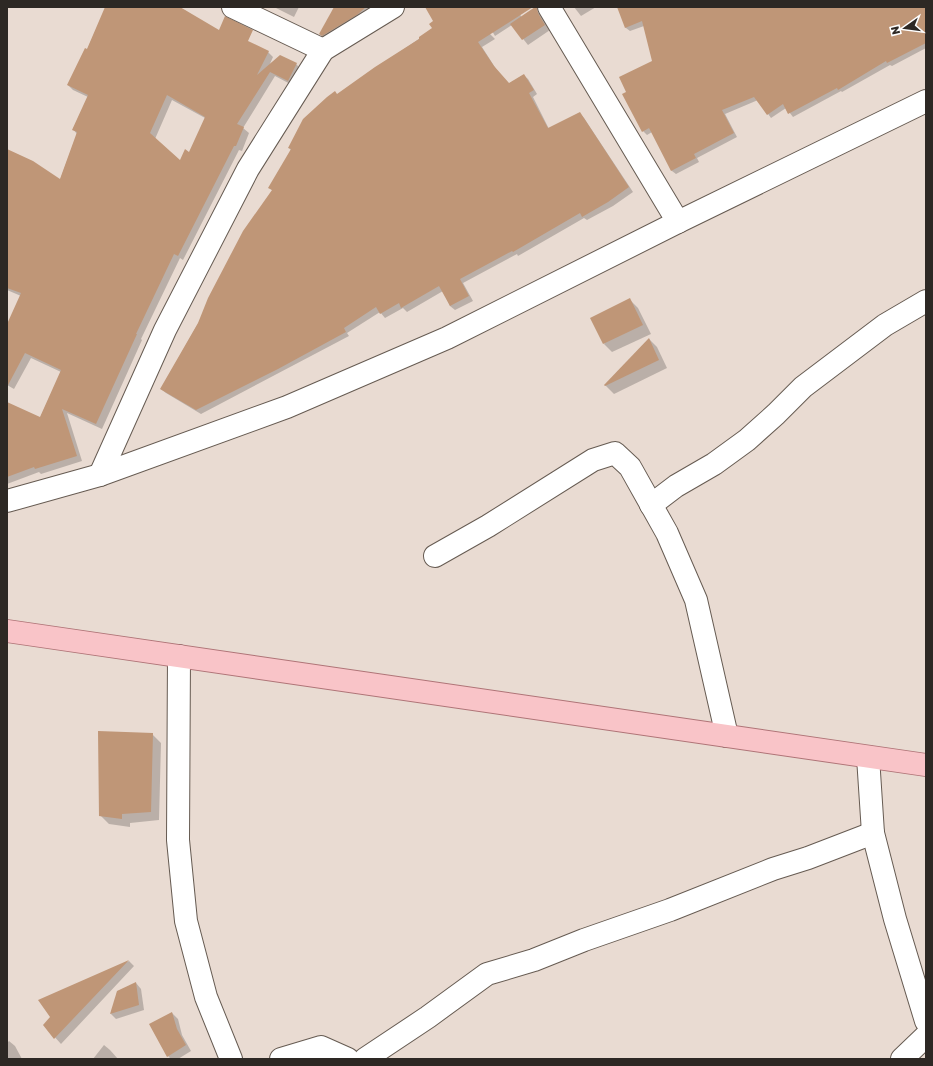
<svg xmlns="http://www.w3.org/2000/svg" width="933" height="1066" viewBox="0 0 933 1066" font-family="'Golos Text',sans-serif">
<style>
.shadow{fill:#0003;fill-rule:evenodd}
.building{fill:#bf9677;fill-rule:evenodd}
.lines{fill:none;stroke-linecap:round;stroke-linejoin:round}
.minor-casing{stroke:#665b52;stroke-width:24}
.major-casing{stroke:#af7477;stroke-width:24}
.minor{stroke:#fff;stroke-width:22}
.major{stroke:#f9c4c8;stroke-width:22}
</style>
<rect width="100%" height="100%" fill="#e9dbd2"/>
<g class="shadow">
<path d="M 106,7 L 178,7 L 186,11 L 190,14 L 219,31 L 268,52 L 273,57 L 269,66 L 296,64 L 301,69 L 294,86 L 275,76 L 243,128 L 249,133 L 242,151 L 239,150 L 183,260 L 180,258 L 141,339 L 142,340 L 102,429 L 67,413 L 82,461 L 41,474 L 39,472 L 7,484 L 7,403 L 40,418 L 61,372 L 31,358 L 14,389 L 7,385 L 7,326 L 21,296 L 7,290 L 7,150 L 60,180 L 77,134 L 73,129 L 88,97 L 73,90 L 68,85 L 87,50 ZM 172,100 L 205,118 L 190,153 L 180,161 L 155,139 Z"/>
<polygon points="274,7 299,7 294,17"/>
<polygon points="335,7 384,7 326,40 320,34"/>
<polygon points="478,7 516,7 522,18 535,9 540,14 550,30 528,45 512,25 495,36"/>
<polygon points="574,7 596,7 581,16"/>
<polygon points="618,7 926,7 926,48 892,66 890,65 842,92 841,91 793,117 786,108 771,118 758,100 725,114 737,137 697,158 699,162 676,174 672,171 652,132 647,135 643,131 653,62 644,26 630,31 626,28"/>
<polygon points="464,8 495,39 482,47 498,72 509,84 523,75 528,79 537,94 533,97 549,129 579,113 584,118 633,192 613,206 587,220 584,218 518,256 517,254 463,283 473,301 455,310 450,306 443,291 407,312 403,308 385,318 380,312 347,333 349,336 201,414 166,393 161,389 273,191 270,188 291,150 289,148 337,95"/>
<polygon points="630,300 638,308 651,334 612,352 604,344"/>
<polygon points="649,339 657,347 667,368 614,394 605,385"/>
<polygon points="152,734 161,743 159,820 130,823 130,827 109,824 100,815"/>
<polygon points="129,961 134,966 61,1044 44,1025 51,1017 40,1000"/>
<polygon points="136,983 141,989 144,1010 116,1019 111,1014 118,991"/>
<polygon points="172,1013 178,1019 182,1035 191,1051 178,1059 171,1059 168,1056"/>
<polygon points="9,1041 15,1046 22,1059 7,1059 7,1043"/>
<polygon points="104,1045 110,1050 118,1059 93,1059"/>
</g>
<g class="building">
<path d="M 105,7 L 180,7 L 219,30 L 225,16 L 253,30 L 248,41 L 269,51 L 257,75 L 280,55 L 297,63 L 288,81 L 270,72 L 237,124 L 244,127 L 236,146 L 234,146 L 178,256 L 174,254 L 136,334 L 137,334 L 96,424 L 62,409 L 77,456 L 35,469 L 34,467 L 7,477 L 7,402 L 40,417 L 61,370 L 25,353 L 7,387 L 7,324 L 21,293 L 7,288 L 7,149 L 33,161 L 60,179 L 77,132 L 72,130 L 88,95 L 67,85 L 85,48 L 87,49 ZM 167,95 L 205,117 L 189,152 L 185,149 L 180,160 L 150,133 Z"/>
<polygon points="334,7 366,7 357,15 322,36 319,34"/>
<polygon points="425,7 533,7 478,42 494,66 509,83 524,74 534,90 529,93 548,128 580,112 629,187 608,202 582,217 580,213 513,252 512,251 460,279 469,296 450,306 439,286 401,308 399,303 380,314 376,307 344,328 346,332 278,369 196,410 160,389 198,323 208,298 243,231 272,190 268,188 291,149 288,148 303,119 327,97 335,91 337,94 375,67 419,39 419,37 432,28 429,24 433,21"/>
<polygon points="535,7 537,7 538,13 545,25 522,40 510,24"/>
<polygon points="617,7 926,7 926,43 887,63 886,61 838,90 837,88 788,114 783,104 767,115 754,97 722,110 734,133 694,154 696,158 671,171 649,128 642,132 622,94 626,92 619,77 652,61 642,21 625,28"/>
<polygon points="630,298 643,325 603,344 590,318"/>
<polygon points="649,338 659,360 605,386 604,385"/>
<polygon points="98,731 153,733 151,812 122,814 122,819 99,816"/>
<polygon points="129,960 54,1039 43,1025 50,1017 38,1000"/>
<polygon points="136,982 139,1005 110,1014 117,991"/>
<polygon points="172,1012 177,1029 186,1045 167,1057 149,1024"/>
</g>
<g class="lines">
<g class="minor-casing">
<g id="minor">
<polyline points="233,7 323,50"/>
<polyline points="549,7 678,222"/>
<polyline points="100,475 165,330 248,169 323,50 393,7"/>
<polyline points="7,501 100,475 287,407 447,338 678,222 926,101"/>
<polyline points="651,505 676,486 714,464 747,440 776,414 803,387 885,325 926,301"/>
<polyline points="435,556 488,526 593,460 615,453 630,467 667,533 696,600 727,736"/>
<polyline points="179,656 178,840 186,921 206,997 231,1059"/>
<polyline points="868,757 873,833 895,919 926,1021"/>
<polyline points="281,1059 321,1047 348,1059"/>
<polyline points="365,1059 428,1017 487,974 534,960 584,940 670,910 773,869 808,858 873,833"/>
<polyline points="902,1059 926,1036"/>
</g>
</g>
<g class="major-casing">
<polyline id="major" points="7,631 926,765"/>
</g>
<use href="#minor" class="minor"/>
<use href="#major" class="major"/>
</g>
<rect width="933" height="1066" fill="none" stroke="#2d2824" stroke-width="16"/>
<g transform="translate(905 28) rotate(256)" stroke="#ffffff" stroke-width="3" paint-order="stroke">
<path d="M0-3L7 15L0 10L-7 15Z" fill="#2d2824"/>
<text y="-6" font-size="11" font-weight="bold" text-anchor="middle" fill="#2d2824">N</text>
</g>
</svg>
